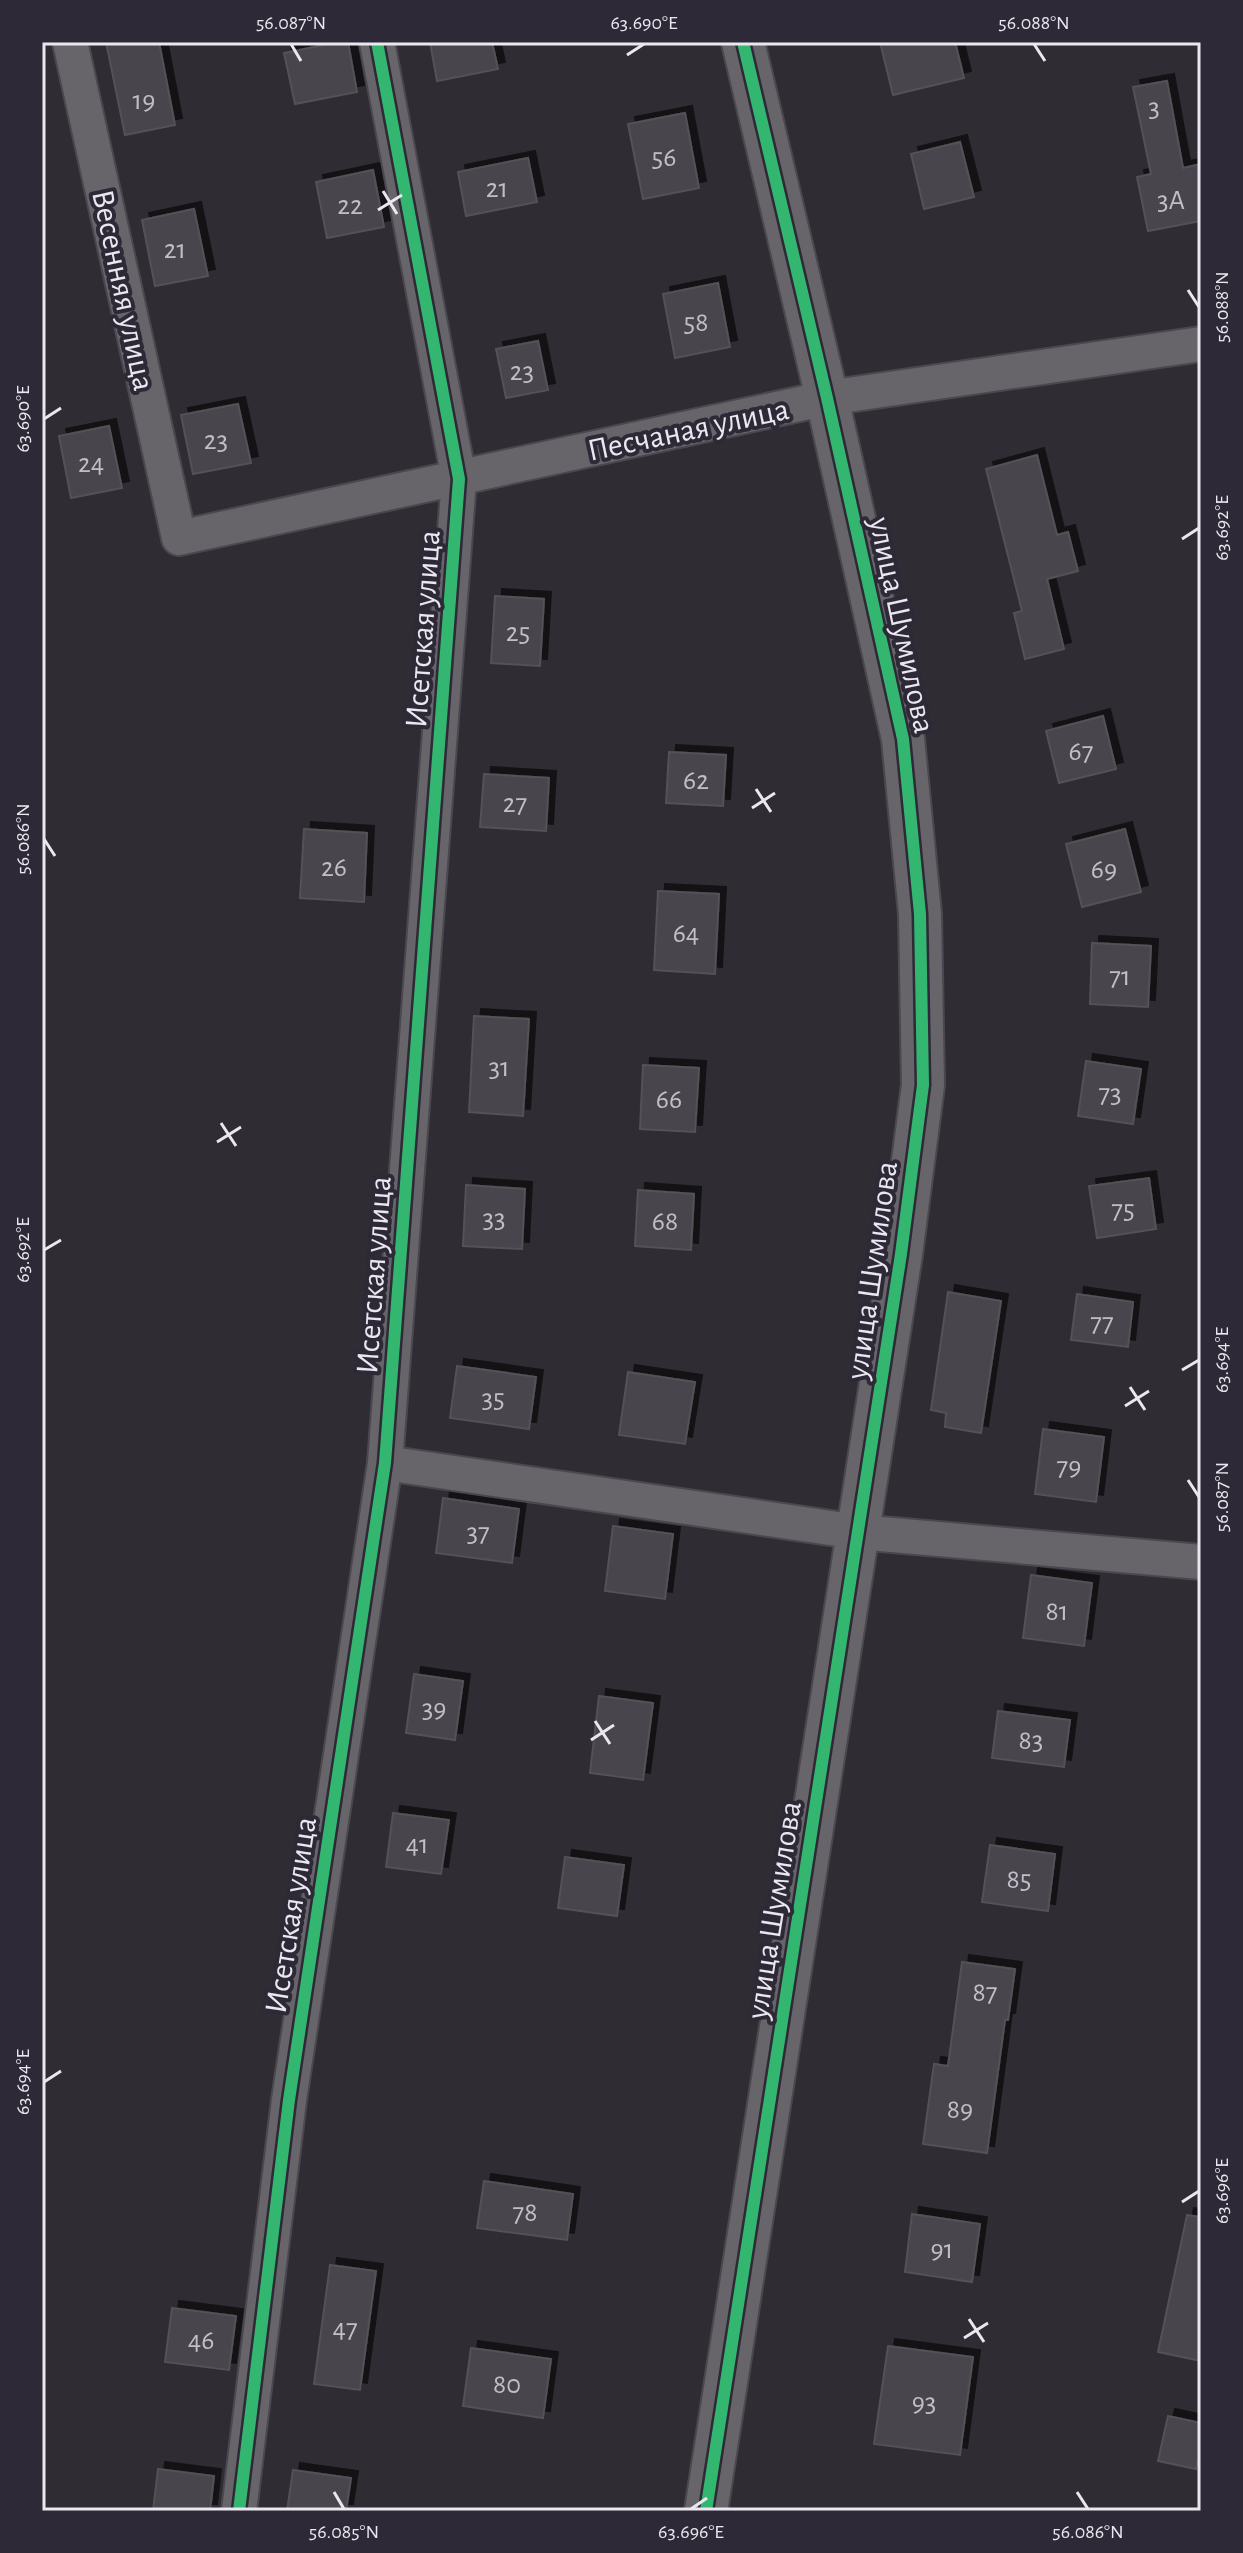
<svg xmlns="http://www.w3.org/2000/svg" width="1243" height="2553" viewBox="0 0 1243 2553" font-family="'Alegreya Sans',sans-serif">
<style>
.building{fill:#49454e;stroke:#545157;stroke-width:2;filter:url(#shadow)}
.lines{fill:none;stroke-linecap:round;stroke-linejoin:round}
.minor-casing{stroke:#4a484e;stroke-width:38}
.tertiary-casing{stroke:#4a484e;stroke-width:46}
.minor{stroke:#67656a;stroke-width:34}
.tertiary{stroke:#67656a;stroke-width:42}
.cycleway-casing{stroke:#2e2936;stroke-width:17}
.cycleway{stroke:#33b770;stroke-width:12}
.ticks{fill:none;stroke:#ebe7f0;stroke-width:3}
.labels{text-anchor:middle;stroke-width:8;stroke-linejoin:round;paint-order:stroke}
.number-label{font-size:28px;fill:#c2bec8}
.street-label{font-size:32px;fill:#ebe7f0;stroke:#2e2936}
.neatline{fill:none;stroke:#ebe7f0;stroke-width:3}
.ticks-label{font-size:20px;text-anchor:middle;fill:#ebe7f0}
</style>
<defs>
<filter id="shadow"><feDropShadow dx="7" dy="-7" stdDeviation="0" flood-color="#0009"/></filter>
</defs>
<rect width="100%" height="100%" fill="#2f2c33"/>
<g class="building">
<polygon points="106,42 159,42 175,125 125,135"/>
<polygon points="339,42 348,42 357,92 295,104 284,53"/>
<polygon points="430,42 492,42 498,69 437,81"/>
<polygon points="880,42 955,42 964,78 893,95"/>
<polygon points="1167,81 1183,168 1201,164 1201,221 1148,231 1137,177 1151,174 1133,87"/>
<polygon points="685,113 699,188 643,199 628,124"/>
<polygon points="960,142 974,197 924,209 911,154"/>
<polygon points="528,158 537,202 466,216 458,172"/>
<polygon points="373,170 384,227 327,238 316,182"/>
<polygon points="194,209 208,276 155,286 142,220"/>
<polygon points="718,283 730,347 675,358 663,294"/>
<polygon points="538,341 548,390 506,398 496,349"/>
<polygon points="238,404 251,463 193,474 181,415"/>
<polygon points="109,426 122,488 71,498 59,436"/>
<polygon points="1037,455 1057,535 1068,532 1078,571 1047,579 1064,649 1025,659 1014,613 1022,611 986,469"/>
<polygon points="495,596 544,599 540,666 491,663"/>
<polygon points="1103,716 1116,769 1059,783 1046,731"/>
<polygon points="669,752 726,755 723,806 666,803"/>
<polygon points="484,774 549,778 546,831 480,827"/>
<polygon points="304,829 367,833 364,902 300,898"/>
<polygon points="1125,829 1141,892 1082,907 1066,844"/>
<polygon points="658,891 719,894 715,974 654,970"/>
<polygon points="1092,943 1151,946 1148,1007 1090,1004"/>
<polygon points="474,1016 529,1019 523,1116 469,1112"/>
<polygon points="1086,1061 1141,1069 1133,1124 1078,1116"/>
<polygon points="643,1065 699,1068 695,1132 640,1129"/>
<polygon points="1149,1178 1156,1229 1097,1238 1089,1186"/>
<polygon points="466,1185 525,1189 522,1249 463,1246"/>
<polygon points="638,1190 694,1194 691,1250 635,1246"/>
<polygon points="948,1292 1001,1301 981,1433 945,1427 946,1413 931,1410"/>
<polygon points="1077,1294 1133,1302 1128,1347 1071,1340"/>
<polygon points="457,1366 536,1377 529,1429 450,1418"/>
<polygon points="628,1372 695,1382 685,1444 619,1435"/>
<polygon points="1043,1429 1104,1437 1096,1502 1035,1494"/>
<polygon points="443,1498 519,1509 512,1563 436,1553"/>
<polygon points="613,1526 673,1534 665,1599 605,1591"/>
<polygon points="1031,1575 1092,1583 1084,1646 1023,1638"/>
<polygon points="414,1674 463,1681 455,1740 406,1733"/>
<polygon points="599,1696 653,1703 643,1780 590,1773"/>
<polygon points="998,1711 1070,1720 1064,1767 992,1758"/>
<polygon points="393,1813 449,1820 441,1874 386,1867"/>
<polygon points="990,1845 1055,1854 1048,1911 982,1902"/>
<polygon points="565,1857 624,1865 617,1916 558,1908"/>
<polygon points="962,1962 1015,1969 1008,2020 1005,2020 987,2153 923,2144 934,2064 948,2066"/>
<polygon points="484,2181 573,2194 567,2240 477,2228"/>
<polygon points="912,2214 980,2224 972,2282 905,2272"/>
<polygon points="1187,2215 1201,2217 1201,2361 1158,2352"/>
<polygon points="330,2265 376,2271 360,2390 314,2384"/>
<polygon points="172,2308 236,2316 229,2370 165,2362"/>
<polygon points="888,2346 973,2357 960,2455 874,2444"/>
<polygon points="471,2348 551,2359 543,2418 463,2406"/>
<polygon points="1168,2416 1201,2423 1201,2448 1196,2469 1158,2461"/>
<polygon points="158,2469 214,2476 210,2511 153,2511"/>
<polygon points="293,2470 351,2478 346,2511 287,2511"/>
</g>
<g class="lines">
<g class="minor-casing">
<g id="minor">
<polyline points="70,42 179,538 827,398 1201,344"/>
<polyline points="385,1463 858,1532 1201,1562"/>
<polyline points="239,2511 289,2100 385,1463 459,479 377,42"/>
</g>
</g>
<g class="tertiary-casing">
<polyline id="tertiary" points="706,2511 901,1254 923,1085 920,914 903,739 827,398 743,42"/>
</g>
<use href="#minor" class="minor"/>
<use href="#tertiary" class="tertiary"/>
<g class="cycleway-casing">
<g id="cycleway">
<polyline points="239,2511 289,2100 385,1463 459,479 377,42"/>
<polyline points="706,2511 901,1254 923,1085 920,914 903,739 827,398 743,42"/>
</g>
</g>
<use href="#cycleway" class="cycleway"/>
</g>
<path class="ticks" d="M 291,44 L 301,61M 1034,44 L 1045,61M 627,55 L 644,44M 383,191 L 397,214M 378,210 L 402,195M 1188,290 L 1199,307M 44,419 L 61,408M 1182,539 L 1199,528M 756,789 L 771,812M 752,808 L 775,793M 44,839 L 55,856M 221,1123 L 236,1146M 217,1142 L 241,1127M 44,1250 L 61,1240M 1182,1370 L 1199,1360M 1130,1387 L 1145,1410M 1125,1406 L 1149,1391M 1188,1480 L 1199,1497M 595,1721 L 610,1744M 591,1740 L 614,1725M 44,2082 L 61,2071M 1182,2202 L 1199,2191M 969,2319 L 984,2342M 964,2338 L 988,2323M 334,2492 L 344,2509M 1077,2492 L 1088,2509M 691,2509 L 707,2498"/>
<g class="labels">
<g class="number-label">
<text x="144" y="109">19</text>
<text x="1154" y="116">3</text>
<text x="664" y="166">56</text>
<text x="497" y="197">21</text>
<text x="1171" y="209">3А</text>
<text x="350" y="214">22</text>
<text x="175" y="258">21</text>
<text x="696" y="331">58</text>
<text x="522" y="380">23</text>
<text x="216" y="449">23</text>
<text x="91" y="472">24</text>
<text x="518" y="641">25</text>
<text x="1081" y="760">67</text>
<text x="696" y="789">62</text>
<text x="515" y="812">27</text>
<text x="334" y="876">26</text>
<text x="1104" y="878">69</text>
<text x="686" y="942">64</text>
<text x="1120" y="985">71</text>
<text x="499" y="1076">31</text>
<text x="1110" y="1102">73</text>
<text x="669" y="1108">66</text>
<text x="1123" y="1218">75</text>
<text x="494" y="1227">33</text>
<text x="665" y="1230">68</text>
<text x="1102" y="1331">77</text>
<text x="493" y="1407">35</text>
<text x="1069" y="1475">79</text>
<text x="478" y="1541">37</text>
<text x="1057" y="1620">81</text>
<text x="434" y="1717">39</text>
<text x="1031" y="1749">83</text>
<text x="417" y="1853">41</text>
<text x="1019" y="1888">85</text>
<text x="985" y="2001">87</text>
<text x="960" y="2118">89</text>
<text x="525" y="2221">78</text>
<text x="942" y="2258">91</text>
<text x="345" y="2337">47</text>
<text x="201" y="2349">46</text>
<text x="507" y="2393">80</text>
<text x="924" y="2411">93</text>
</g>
<g class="street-label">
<text transform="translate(124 290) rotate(78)" y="11">Весенняя улица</text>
<text transform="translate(688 429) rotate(-12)" y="11">Песчаная улица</text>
<text transform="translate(903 625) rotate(78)" y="11">улица Шумилова</text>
<text transform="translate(422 629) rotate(-86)" y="11">Исетская улица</text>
<text transform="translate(871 1270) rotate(-82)" y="11">улица Шумилова</text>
<text transform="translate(373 1275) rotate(-86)" y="11">Исетская улица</text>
<text transform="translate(773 1910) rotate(-81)" y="11">улица Шумилова</text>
<text transform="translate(290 1915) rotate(-81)" y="11">Исетская улица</text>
</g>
</g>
<rect width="1243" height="2553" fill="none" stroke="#2e2936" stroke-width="88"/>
<rect x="44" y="44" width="1155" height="2465" class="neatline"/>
<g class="ticks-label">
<text x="291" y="29">56.087°N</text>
<text x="644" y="29">63.690°E</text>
<text x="1034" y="29">56.088°N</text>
<text transform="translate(1221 307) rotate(-90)" y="7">56.088°N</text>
<text transform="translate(22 419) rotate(-90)" y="7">63.690°E</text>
<text transform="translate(1221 528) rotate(-90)" y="7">63.692°E</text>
<text transform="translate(22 839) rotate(-90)" y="7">56.086°N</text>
<text transform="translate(22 1250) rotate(-90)" y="7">63.692°E</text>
<text transform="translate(1221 1360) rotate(-90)" y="7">63.694°E</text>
<text transform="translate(1221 1497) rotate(-90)" y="7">56.087°N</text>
<text transform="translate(22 2082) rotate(-90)" y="7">63.694°E</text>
<text transform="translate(1221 2191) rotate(-90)" y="7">63.696°E</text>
<text x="344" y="2538">56.085°N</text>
<text x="691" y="2538">63.696°E</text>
<text x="1088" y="2538">56.086°N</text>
</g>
</svg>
